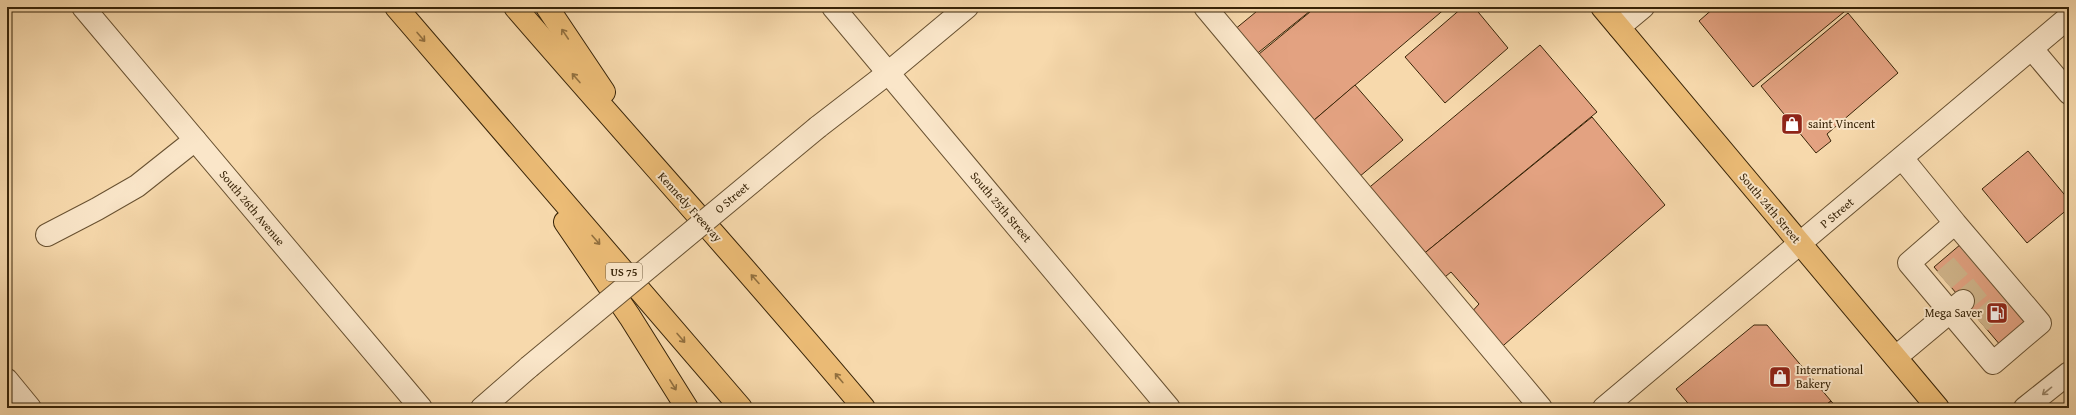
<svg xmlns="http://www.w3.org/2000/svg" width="2076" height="415" viewBox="0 0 2076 415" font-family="'Gentium Book Plus',serif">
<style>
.building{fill:#e3a281;stroke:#382408}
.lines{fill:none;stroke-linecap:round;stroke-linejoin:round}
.minor-tunnel{stroke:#d1b58b;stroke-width:22;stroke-dasharray:22 11;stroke-linecap:butt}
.minor-casing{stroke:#685131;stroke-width:24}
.major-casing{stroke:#382408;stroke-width:24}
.highway-casing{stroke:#382408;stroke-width:24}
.minor{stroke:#fae6c9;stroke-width:22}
.major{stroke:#ecbc76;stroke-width:22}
.highway{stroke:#ecbc76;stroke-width:22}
.minor-bridge-casing{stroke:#685131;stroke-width:24;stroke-linecap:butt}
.minor-bridge{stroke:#fae6c9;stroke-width:22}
.oneway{stroke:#92703f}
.oneway2{stroke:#998568}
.labels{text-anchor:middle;stroke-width:4;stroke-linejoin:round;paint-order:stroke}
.shield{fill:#fae6c9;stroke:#725e42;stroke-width:1}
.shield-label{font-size:11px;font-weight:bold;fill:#382408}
.poi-label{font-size:12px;fill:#382408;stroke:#fae6c9;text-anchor:start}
.street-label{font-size:12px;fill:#382408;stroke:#fae6c9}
</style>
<rect width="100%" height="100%" fill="#f7d9ac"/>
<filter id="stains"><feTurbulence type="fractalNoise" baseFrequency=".005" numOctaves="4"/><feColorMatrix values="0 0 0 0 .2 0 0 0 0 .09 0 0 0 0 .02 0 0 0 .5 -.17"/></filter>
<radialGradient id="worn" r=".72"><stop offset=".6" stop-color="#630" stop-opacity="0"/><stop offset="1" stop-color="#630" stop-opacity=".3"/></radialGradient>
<g class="building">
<polygon points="1262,7 1315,7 1254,56 1234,30"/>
<polygon points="1316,7 1447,7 1313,121 1259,54"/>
<polygon points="1463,7 1474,7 1508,48 1445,103 1405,57"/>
<polygon points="1715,7 1850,7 1753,87 1699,21"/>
<polygon points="1848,13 1898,73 1827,134 1831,141 1816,153 1761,86"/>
<polygon points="1540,45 1597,112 1421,256 1365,191"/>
<polygon points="1355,85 1403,140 1359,177 1313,121"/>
<polygon points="1592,117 1665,205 1497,351 1468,316 1479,304 1451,272 1440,281 1421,256"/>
<polygon points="2028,151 2069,200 2069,208 2027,243 1982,189"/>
<polygon points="1961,244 2029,322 2001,346 1934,267"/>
<polygon points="1754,325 1767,325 1831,401 1822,408 1692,408 1676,389"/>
<polygon points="1831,401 1837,408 1822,408"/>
</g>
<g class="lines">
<g class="minor-tunnel">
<polyline points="1944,280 1972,256"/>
<polyline points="1963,301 1991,278"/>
<polyline points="1980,322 2008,298"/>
</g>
<g class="minor-casing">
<g id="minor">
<polyline points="83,7 421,408"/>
<polyline points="833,7 1169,408"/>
<polyline points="1205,7 1541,408"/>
<polyline points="1619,27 1643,7"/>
<polyline points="2032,49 2069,93"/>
<polyline points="818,127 888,73 967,7"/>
<polyline points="1902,158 1955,223 1909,263 1993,363 2040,323 1955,223"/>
<polyline points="47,235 97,209 137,186 195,140"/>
<polyline points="1896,357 1963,301"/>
<polyline points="7,380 30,408"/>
<polyline points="482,408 529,367"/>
<polyline points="1604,408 2069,17"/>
<polyline points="2025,408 2069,373"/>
</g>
</g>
<g class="major-casing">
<polyline id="major" points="1602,7 1938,408"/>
</g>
<g class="highway-casing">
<g id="highway">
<polyline points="396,7 741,408"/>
<path d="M 515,7 C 631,141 750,272 864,408"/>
<polyline points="547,7 604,92"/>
<polyline points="565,222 630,317 687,408"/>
</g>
</g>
<use href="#minor" class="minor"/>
<use href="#major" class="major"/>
<use href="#highway" class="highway"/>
<g class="minor-bridge-casing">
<polyline id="minor-bridge" points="529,367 818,127"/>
</g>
<use href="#minor-bridge" class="minor-bridge"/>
</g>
<defs><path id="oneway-shaft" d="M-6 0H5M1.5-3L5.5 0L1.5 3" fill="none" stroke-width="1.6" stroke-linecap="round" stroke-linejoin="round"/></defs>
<g class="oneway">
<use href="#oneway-shaft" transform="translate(565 34) rotate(-124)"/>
<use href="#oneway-shaft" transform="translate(421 37) rotate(49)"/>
<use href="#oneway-shaft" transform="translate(576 78) rotate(-131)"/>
<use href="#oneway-shaft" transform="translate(596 240) rotate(49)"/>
<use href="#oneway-shaft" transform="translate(755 279) rotate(-132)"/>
<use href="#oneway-shaft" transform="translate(681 338) rotate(49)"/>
<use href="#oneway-shaft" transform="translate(839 378) rotate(-130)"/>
<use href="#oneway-shaft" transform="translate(673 385) rotate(58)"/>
</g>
<use class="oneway2" href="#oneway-shaft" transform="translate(2047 391) rotate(141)"/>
<defs>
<g id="shop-square" transform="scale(1.15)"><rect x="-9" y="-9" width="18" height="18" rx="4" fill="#8f2418" stroke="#fae6c9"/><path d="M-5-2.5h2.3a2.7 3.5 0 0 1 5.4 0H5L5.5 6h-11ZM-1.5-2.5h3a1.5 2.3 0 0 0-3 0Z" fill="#fff"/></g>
<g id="fuel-square" transform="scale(1.15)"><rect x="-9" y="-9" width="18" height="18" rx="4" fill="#8f2418" stroke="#fae6c9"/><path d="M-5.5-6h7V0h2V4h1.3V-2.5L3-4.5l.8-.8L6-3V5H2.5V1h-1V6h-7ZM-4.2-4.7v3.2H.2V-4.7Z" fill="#fff"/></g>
</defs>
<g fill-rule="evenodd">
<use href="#shop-square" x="1792" y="124"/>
<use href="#fuel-square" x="1997" y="313"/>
<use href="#shop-square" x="1780" y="377"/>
</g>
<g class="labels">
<rect class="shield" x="606" y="263" width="36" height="18" rx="3"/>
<g class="shield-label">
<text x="624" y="276">US 75</text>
</g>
<g class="poi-label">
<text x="1808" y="128">saint Vincent</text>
<text x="1982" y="317" text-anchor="end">Mega Saver</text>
<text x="1796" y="374">International<tspan x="1796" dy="14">Bakery</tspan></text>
</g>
<g class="street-label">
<text transform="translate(732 198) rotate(-40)" y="4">O Street</text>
<text transform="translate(690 207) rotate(48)" y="4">Kennedy Freeway</text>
<text transform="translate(1001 207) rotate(50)" y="4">South 25th Street</text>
<text transform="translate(252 208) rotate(50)" y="4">South 26th Avenue</text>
<text transform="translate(1770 208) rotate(50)" y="4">South 24th Street</text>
<text transform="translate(1837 213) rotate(-40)" y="4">P Street</text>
</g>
</g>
<rect width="2076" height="415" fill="none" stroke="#f7d9ac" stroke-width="24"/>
<rect x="8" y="8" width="2060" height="399" fill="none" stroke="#382408" stroke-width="2"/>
<rect x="12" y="12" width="2052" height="391" fill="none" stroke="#382408"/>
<rect width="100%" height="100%" filter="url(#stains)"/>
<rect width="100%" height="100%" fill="url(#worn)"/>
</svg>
